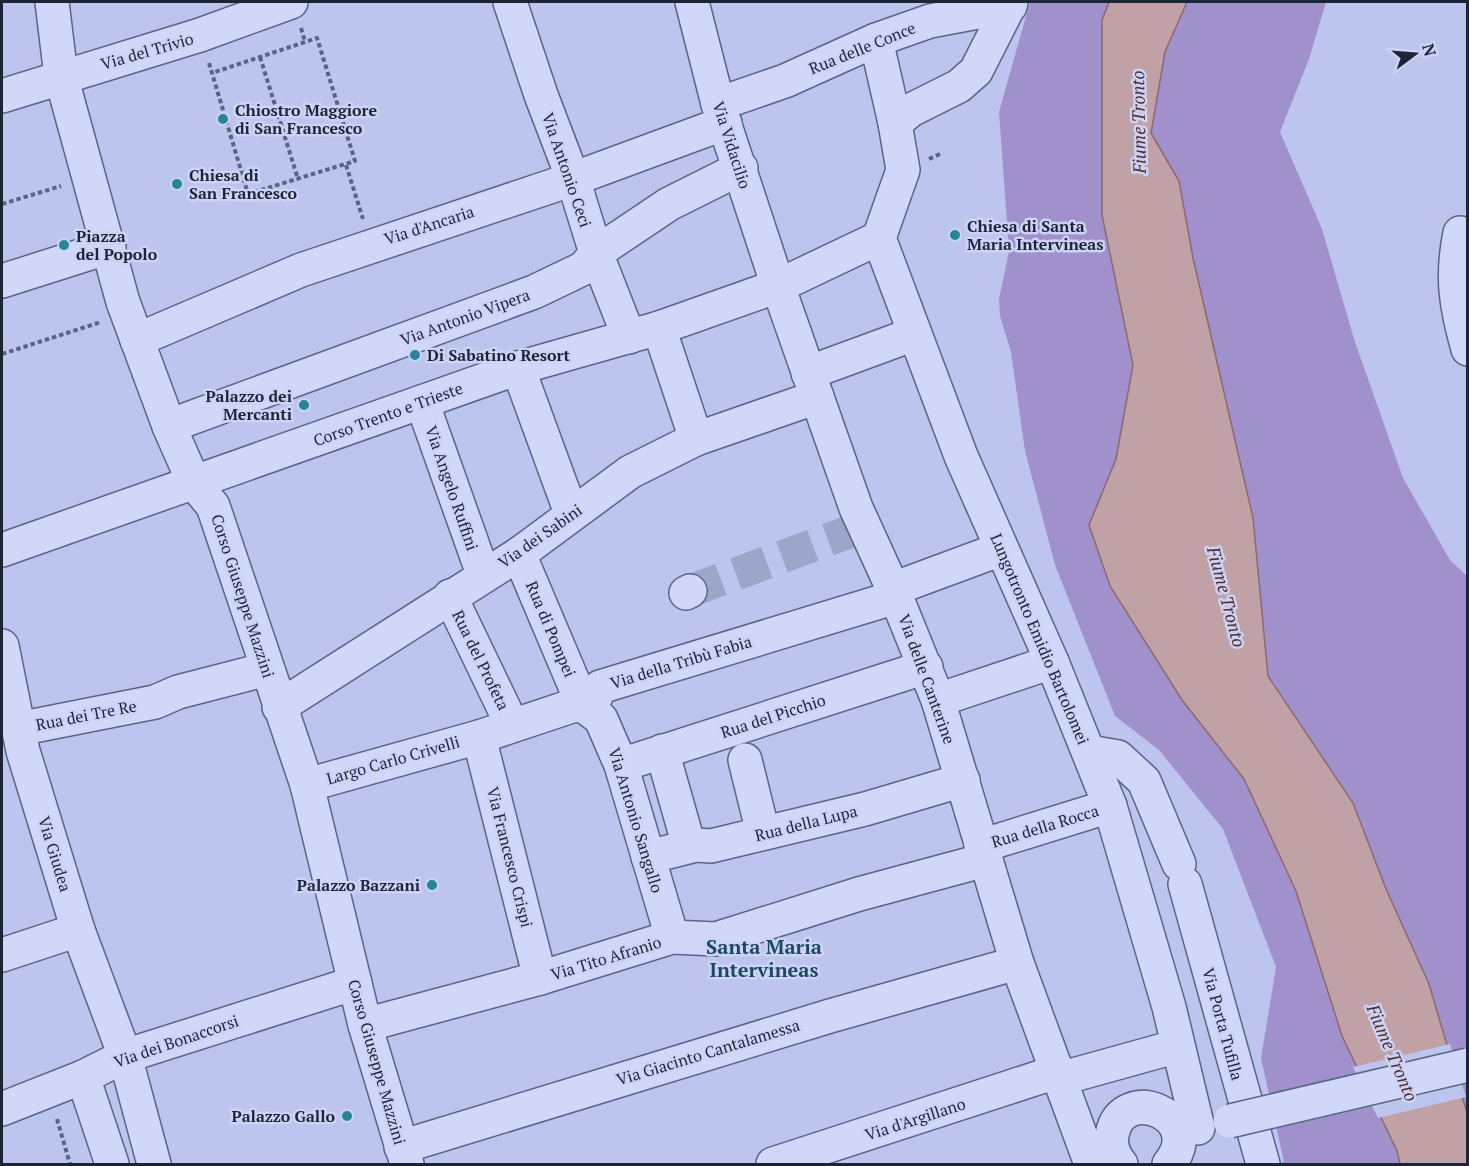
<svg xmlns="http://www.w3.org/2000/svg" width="1469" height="1166" viewBox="0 0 1469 1166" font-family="'PT Serif',serif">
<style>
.green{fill:#a091cc}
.water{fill:#bfa1a6;stroke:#8d686c;stroke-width:1.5}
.pier{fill:#bdc5ee}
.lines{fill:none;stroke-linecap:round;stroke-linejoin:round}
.minor-tunnel{stroke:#9da5c9;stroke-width:33;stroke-dasharray:33 16;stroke-linecap:butt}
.minor-casing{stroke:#566686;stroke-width:36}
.path{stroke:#566686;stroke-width:4;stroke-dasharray:4.5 3;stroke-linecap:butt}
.minor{stroke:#d0d7f9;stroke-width:33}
.minor-bridge-casing{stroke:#566686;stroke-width:36;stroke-linecap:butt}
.minor-bridge{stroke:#d0d7f9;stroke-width:33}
.poi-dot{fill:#258796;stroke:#ccd3f6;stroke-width:2}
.labels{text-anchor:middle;stroke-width:5;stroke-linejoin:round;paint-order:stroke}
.street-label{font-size:16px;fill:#1b2535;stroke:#ccd3f6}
.poi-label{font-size:16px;font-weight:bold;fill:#1b2535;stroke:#ccd3f6;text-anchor:start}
.water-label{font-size:18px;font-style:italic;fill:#552d2a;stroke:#ccd3f6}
.quarter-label{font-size:20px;font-weight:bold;fill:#1a4962;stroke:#ccd3f6}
</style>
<rect width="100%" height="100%" fill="#bdc5ee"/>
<g class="green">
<polygon points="1030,2 1109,2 1102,20 1102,215 1133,365 1116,459 1089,525 1110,586 1182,700 1244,779 1296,891 1342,1036 1397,1151 1400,1164 1264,1164 1284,1162 1261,1058 1276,967 1223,829 1159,750 1115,716 1055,565 1025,451 1011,352 1000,316 999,299 1009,251 999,112"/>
<polygon points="1187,2 1326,2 1309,59 1280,132 1322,229 1355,342 1403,478 1450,560 1467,576 1467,1113 1429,984 1386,889 1353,803 1268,676 1253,518 1193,258 1179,181 1151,133 1165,52"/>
</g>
<polygon class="water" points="1109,2 1187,2 1165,52 1151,133 1179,181 1193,258 1253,518 1268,676 1353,803 1386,889 1429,984 1467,1113 1467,1164 1400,1164 1397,1151 1342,1036 1296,891 1244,779 1182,700 1110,586 1089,525 1116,459 1133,365 1102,215 1102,20"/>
<polygon class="pier" points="1450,1044 1466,1097 1378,1118 1353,1067"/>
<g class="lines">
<polyline class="minor-tunnel" points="690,591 857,529"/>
<g class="minor-casing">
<g id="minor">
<polyline points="52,2 61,76 123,302 169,426 194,483 213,506 307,785 365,1025 407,1164"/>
<polyline points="510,2 541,95 573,179 596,253 629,337"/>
<polyline points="692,2 718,104 778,286 856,508 893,589 938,700 1017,963 1091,1164"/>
<polyline points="876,40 895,123"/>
<polyline points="2,96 200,35 291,2"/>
<polyline points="718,104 785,81 876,40 930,21 1010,6"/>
<path d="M 1460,233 C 1451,277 1456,307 1468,349"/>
<polyline points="879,238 961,456 1052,662 1110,806 1169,1007 1198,1128"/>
<polyline points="2,281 109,247"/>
<polyline points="659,328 696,439"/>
<polyline points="137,340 301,270 573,179 725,123"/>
<polyline points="518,368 571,513"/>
<polyline points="808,373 914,334"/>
<polyline points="422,402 483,574"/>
<polyline points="169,426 534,292 584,268 596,253 669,204 741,168"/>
<polyline points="2,550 518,368 659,328 778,286 879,238 903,170 895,123 911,110 959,86 976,71 1011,2"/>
<polyline points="519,554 583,705"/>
<polyline points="893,589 1001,549"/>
<polyline points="686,593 690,591"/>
<polyline points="450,596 512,725"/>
<polyline points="2,646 23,751 78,930 125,1056 154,1164"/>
<polyline points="938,700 1052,662"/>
<polyline points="279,707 519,554 630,472 696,439 817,397"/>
<polyline points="591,708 600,687 896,597"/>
<polyline points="18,729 155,702 178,692 267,669"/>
<polyline points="479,737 540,978"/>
<polyline points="662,751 689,846"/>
<polyline points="1089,752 1118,757 1144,781 1179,864"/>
<polyline points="745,760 763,833"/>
<polyline points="621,765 926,667"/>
<polyline points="307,785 479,737 572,706 583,705 601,719 621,765 672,937"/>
<polyline points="981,846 1110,806"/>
<polyline points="648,857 696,845 711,846 865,809 963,780"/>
<polyline points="1185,884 1263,1164"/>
<polyline points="2,955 78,930"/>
<polyline points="365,1025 540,978 672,937 716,939 859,894 985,860"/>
<polyline points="83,1077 112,1164"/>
<polyline points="1059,1079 1178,1046"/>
<polyline points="2,1109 83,1077 125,1056 355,983"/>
<polyline points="401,1147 830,1016 1017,963"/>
<polyline points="773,1164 1056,1072"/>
<path d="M 1121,1164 C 1114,1156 1110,1146 1112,1135 C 1122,1080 1208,1117 1169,1164"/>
</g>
</g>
<g class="path">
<polyline points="301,28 305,42"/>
<polyline points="260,57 298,179"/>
<polyline points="209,63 248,194 355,161 317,38 212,73"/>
<polyline points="929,159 940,154"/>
<polyline points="346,165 363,219"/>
<polyline points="2,204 61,186"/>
<polyline points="2,354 101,322"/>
<polyline points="57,1119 70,1164"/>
</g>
<use href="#minor" class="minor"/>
<g class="minor-bridge-casing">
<polyline id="minor-bridge" points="1230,1121 1468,1065"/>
</g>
<use href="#minor-bridge" class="minor-bridge"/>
</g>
<g class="poi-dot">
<circle cx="223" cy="119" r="6"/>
<circle cx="177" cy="184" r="6"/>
<circle cx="955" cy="235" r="6"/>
<circle cx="64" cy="245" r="6"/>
<circle cx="415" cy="355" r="6"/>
<circle cx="304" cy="405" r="6"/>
<circle cx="432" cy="885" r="6"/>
<circle cx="347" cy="1116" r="6"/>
</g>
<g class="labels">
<g class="street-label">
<text transform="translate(862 48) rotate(-22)" y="6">Rua delle Conce</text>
<text transform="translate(147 51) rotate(-16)" y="6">Via del Trivio</text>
<text transform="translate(732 145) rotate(72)" y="6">Via Vidacilio</text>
<text transform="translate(567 170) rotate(71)" y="6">Via Antonio Ceci</text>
<text transform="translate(429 225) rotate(-18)" y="6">Via d'Ancaria</text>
<text transform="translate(465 317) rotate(-20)" y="6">Via Antonio Vipera</text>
<text transform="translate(388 414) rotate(-20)" y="6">Corso Trento e Trieste</text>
<text transform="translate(452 488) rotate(71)" y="6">Via Angelo Ruffini</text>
<text transform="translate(540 536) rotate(-35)" y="6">Via dei Sabini</text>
<text transform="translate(243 596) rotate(72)" y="6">Corso Giuseppe Mazzini</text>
<text transform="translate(551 629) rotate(67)" y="6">Rua di Pompei</text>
<text transform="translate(1040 639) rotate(67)" y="6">Lungotronto Emidio Bartolomei</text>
<text transform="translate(481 660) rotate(64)" y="6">Rua del Profeta</text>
<text transform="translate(681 662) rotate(-17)" y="6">Via della Tribù Fabia</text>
<text transform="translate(927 679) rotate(70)" y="6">Via delle Canterine</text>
<text transform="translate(86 715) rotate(-11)" y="6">Rua dei Tre Re</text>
<text transform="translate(773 716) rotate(-18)" y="6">Rua del Picchio</text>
<text transform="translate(393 760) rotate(-16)" y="6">Largo Carlo Crivelli</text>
<text transform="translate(636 820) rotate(73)" y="6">Via Antonio Sangallo</text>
<text transform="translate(806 823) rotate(-14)" y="6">Rua della Lupa</text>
<text transform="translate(1045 826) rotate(-17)" y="6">Rua della Rocca</text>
<text transform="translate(55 854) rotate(73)" y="6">Via Giudea</text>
<text transform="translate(510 857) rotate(76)" y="6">Via Francesco Crispi</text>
<text transform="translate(606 958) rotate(-17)" y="6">Via Tito Afranio</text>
<text transform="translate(1223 1024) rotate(75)" y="6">Via Porta Tufilla</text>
<text transform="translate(176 1041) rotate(-19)" y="6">Via dei Bonaccorsi</text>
<text transform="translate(708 1052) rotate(-17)" y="6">Via Giacinto Cantalamessa</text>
<text transform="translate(377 1062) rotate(74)" y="6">Corso Giuseppe Mazzini</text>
<text transform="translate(915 1119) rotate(-18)" y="6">Via d'Argillano</text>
</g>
<g class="poi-label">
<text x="235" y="116">Chiostro Maggiore<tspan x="235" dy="18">di San Francesco</tspan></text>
<text x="189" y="181">Chiesa di<tspan x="189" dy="18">San Francesco</tspan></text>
<text x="967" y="232">Chiesa di Santa<tspan x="967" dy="18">Maria Intervineas</tspan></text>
<text x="76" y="242">Piazza<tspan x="76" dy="18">del Popolo</tspan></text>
<text x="427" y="361">Di Sabatino Resort</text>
<text x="292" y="402" text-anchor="end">Palazzo dei<tspan x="292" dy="18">Mercanti</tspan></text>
<text x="420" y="891" text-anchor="end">Palazzo Bazzani</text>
<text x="335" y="1122" text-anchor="end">Palazzo Gallo</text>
</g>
<g class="water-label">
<text transform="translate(1139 122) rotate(-91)" y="6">Fiume Tronto</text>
<text transform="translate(1226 597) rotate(75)" y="6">Fiume Tronto</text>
<text transform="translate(1392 1053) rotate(67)" y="6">Fiume Tronto</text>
</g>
<g class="quarter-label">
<text x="764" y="954">Santa Maria<tspan x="764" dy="23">Intervineas</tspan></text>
</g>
</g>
<rect width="1469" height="1166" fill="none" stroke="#1b2535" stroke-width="6"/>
<g transform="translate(1415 54) rotate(74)" stroke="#ccd3f6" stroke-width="4.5" paint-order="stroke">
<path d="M0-4.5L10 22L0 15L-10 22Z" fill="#1b2535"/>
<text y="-9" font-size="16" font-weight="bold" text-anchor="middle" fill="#1b2535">N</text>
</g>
</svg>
